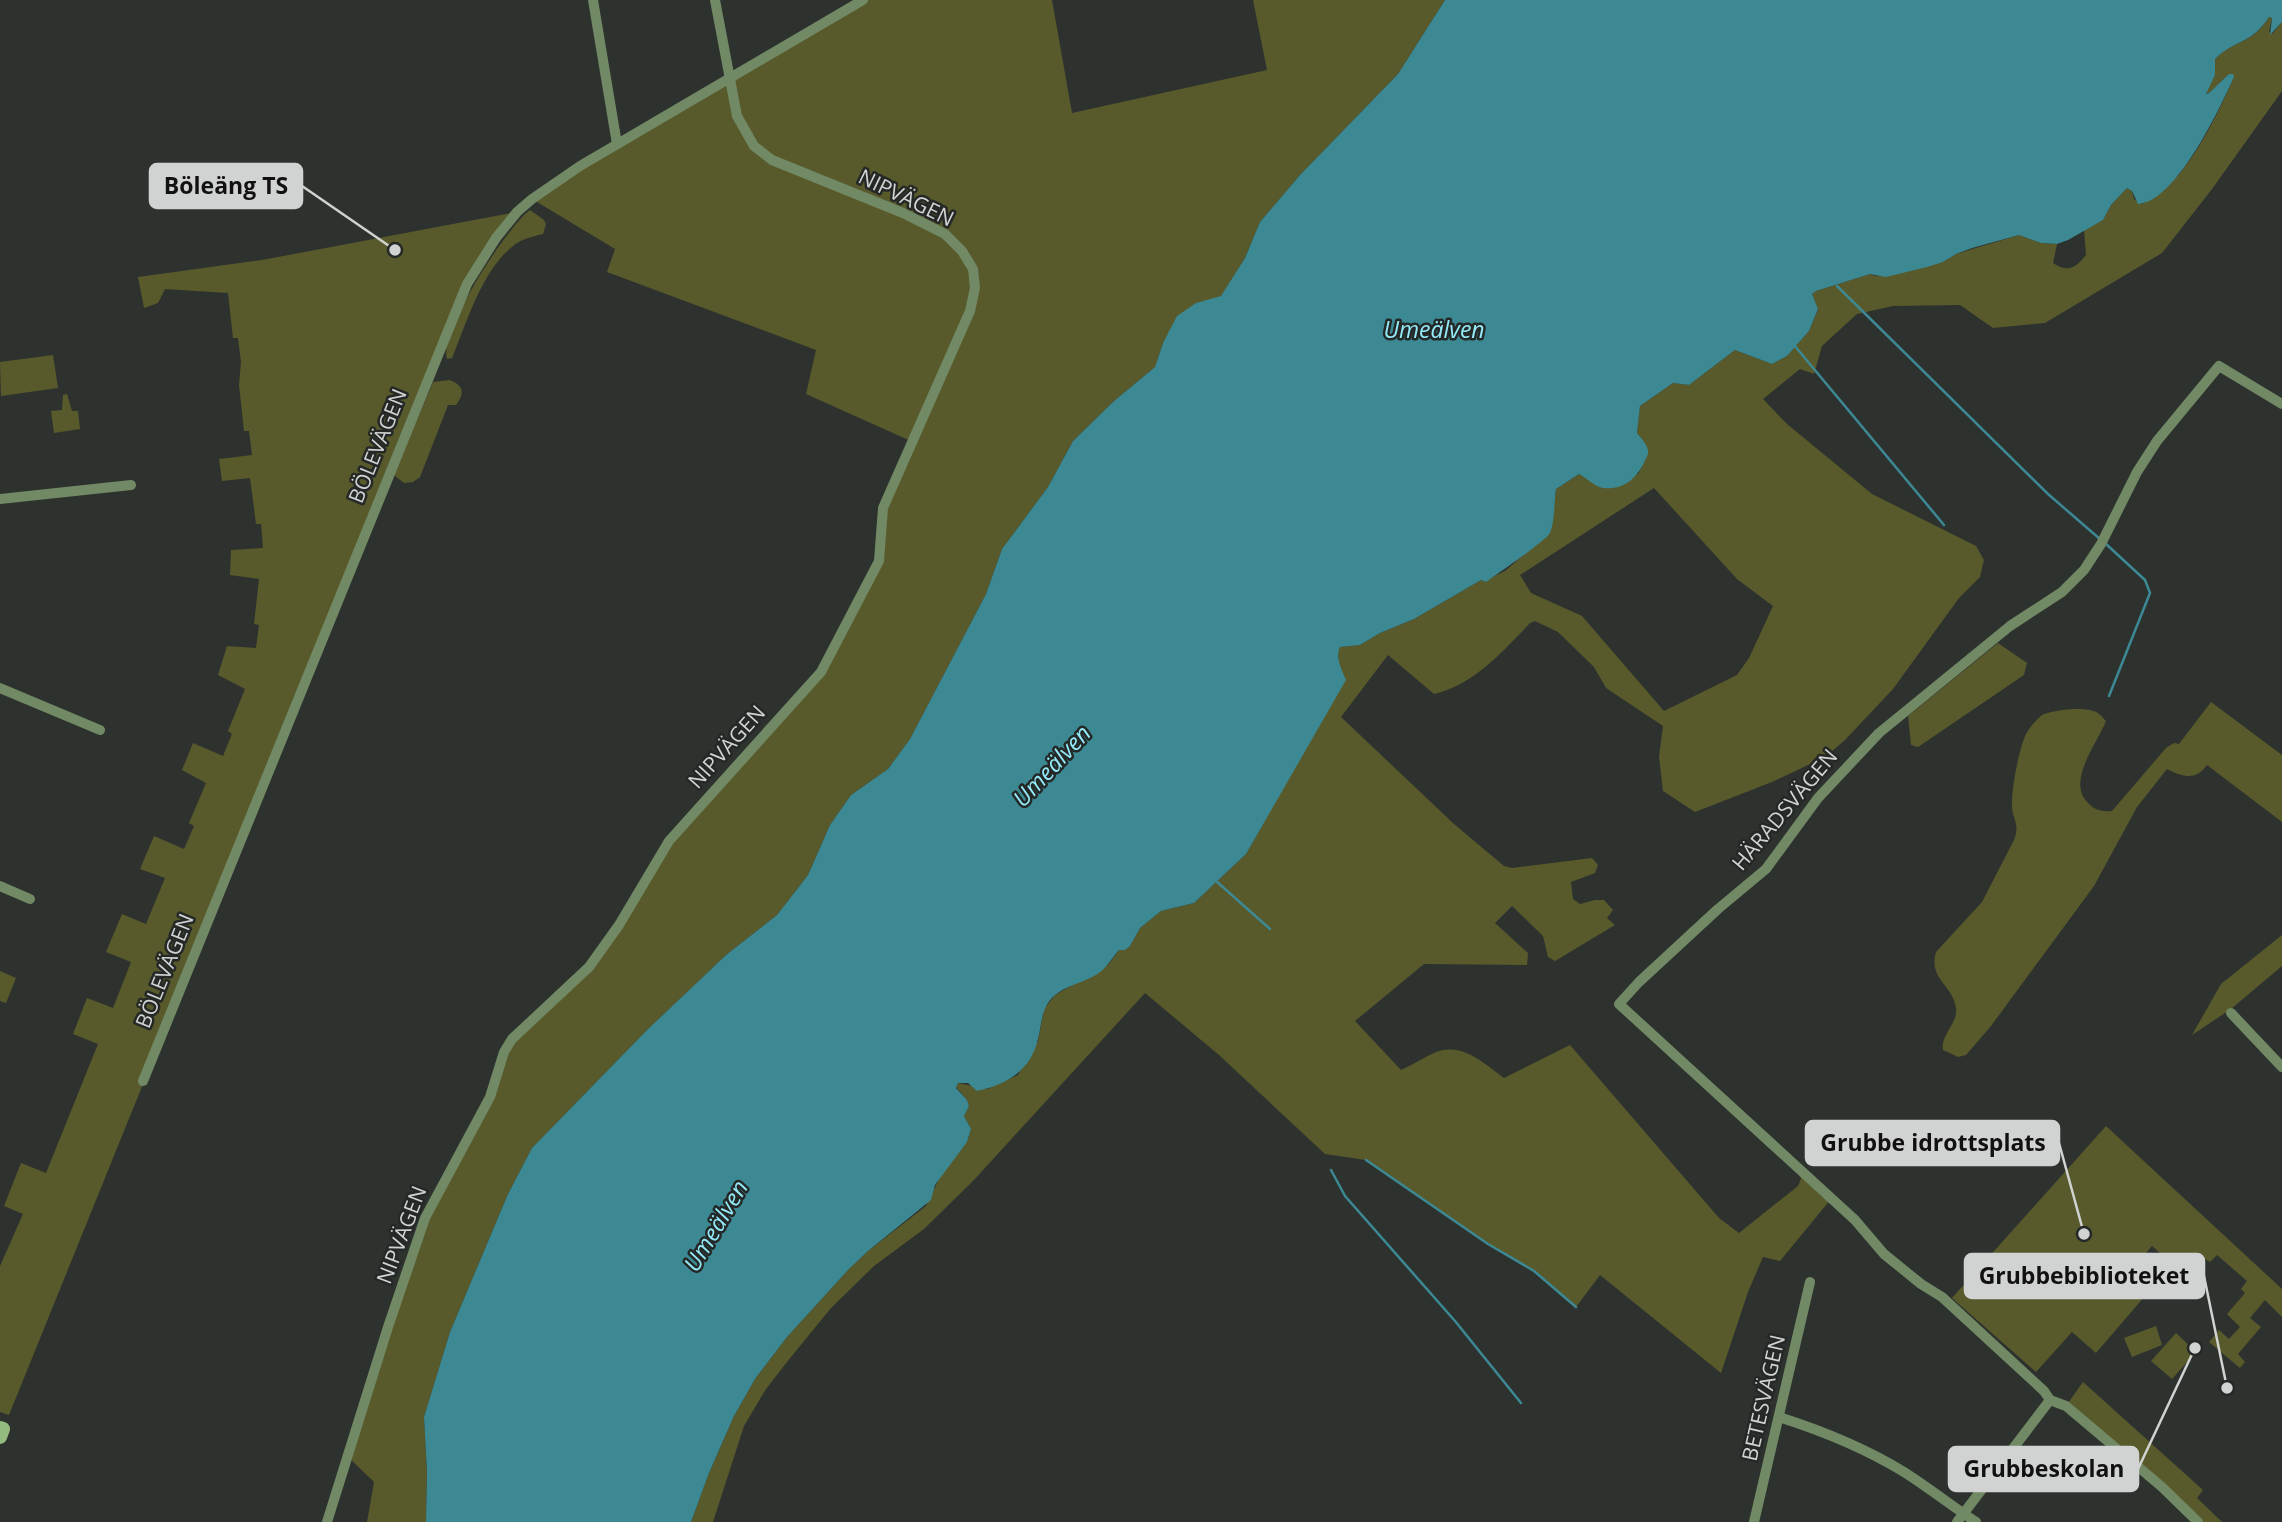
<svg xmlns="http://www.w3.org/2000/svg" width="2282" height="1522" viewBox="0 0 2282 1522" font-family="'Open Sans',sans-serif">
<style>
.green{fill:#585a2b;fill-rule:evenodd}
.water{fill:#3c8994}
.lines{fill:none;stroke-linecap:round;stroke-linejoin:round}
.stream{stroke:#3c8994;stroke-width:2.5}
.street{stroke:#718964;stroke-width:10}
.secondary{stroke:#94bb7f;stroke-width:14}
.labels{text-anchor:middle;stroke-width:5;stroke-linejoin:round;paint-order:stroke}
.street-label{font-size:21px;fill:#d0d3d1;stroke:#242826}
.water-label{font-size:23px;font-style:italic;fill:#94eaf8;stroke:#242826}
.leader{fill:none;stroke:#d0d3d1;stroke-width:2.5}
.callout-dot{fill:#d0d3d1;stroke:#242826;stroke-width:2.5}
.callout{fill:#d0d3d1;stroke:#d0d3d1;stroke-width:2.5}
.callout-label{font-size:23px;text-anchor:middle;font-weight:bold;fill:#111}
</style>
<rect width="100%" height="100%" fill="#2e322f"/>
<g class="green">
<polygon points="863,0 1052,0 1072,113 1267,70 1253,0 1445,0 1398,74 1300,175 1260,222 1245,258 1221,297 1196,303 1163,343 1155,367 1114,401 1073,441 1048,487 1002,549 986,594 910,739 888,769 851,795 830,825 808,875 777,915 726,955 647,1030 532,1148 508,1194 450,1332 424,1417 427,1472 426,1522 367,1522 374,1482 347,1456 425,1218 470,1138 504,1052 589,967 669,841 821,672 879,561 883,508 913,442 806,394 816,350 607,272 615,249 532,199"/>
<path d="M 2269,17 L 2272,18 L 2269,32 L 2272,34 L 2282,22 L 2282,91 L 2212,189 L 2162,253 L 2045,323 L 1993,328 L 1960,305 L 1893,306 L 1857,314 L 1822,346 L 1814,374 L 1800,369 L 1763,399 L 1787,424 L 1872,494 L 1976,546 L 1984,560 L 1980,577 L 1959,598 L 1893,689 L 1845,740 L 1825,757 L 1772,782 L 1695,812 L 1663,791 L 1659,757 L 1663,726 L 1606,688 L 1594,667 L 1558,632 L 1535,621 L 1530,623 C 1504,651 1472,686 1434,694 L 1388,655 L 1341,717 L 1454,824 L 1504,866 L 1512,868 L 1592,858 L 1598,865 L 1595,873 L 1571,882 L 1573,899 L 1580,904 L 1595,900 L 1604,900 L 1613,910 L 1607,918 L 1615,925 L 1555,961 L 1548,957 L 1543,936 L 1512,906 L 1495,923 L 1528,953 L 1527,965 L 1424,964 L 1355,1021 L 1401,1070 C 1413,1065 1424,1057 1436,1052 C 1462,1042 1484,1063 1504,1078 L 1570,1045 L 1719,1218 L 1739,1233 L 1798,1186 L 1801,1179 L 1799,1171 L 1831,1199 L 1780,1261 L 1763,1257 L 1748,1292 L 1721,1373 L 1600,1275 L 1576,1307 L 1534,1271 L 1488,1244 L 1366,1160 L 1325,1154 L 1219,1055 L 1145,993 L 973,1181 L 924,1229 L 874,1266 L 831,1308 L 787,1362 L 766,1389 L 744,1426 L 713,1522 L 691,1522 L 709,1473 L 734,1416 L 755,1379 L 787,1337 L 849,1269 L 868,1251 L 926,1206 L 941,1175 L 967,1142 L 971,1129 L 964,1116 L 969,1106 L 967,1100 L 956,1087 L 958,1083 L 987,1089 L 1018,1075 L 1038,1041 L 1044,1009 L 1055,995 L 1108,965 L 1120,949 L 1125,950 L 1130,946 L 1140,928 L 1161,911 L 1194,903 L 1246,854 L 1275,802 L 1339,665 L 1338,651 L 1340,647 L 1360,645 L 1380,633 L 1414,619 L 1481,580 L 1486,582 L 1490,578 L 1505,571 L 1529,550 L 1552,523 L 1556,489 L 1579,474 L 1589,479 L 1599,487 L 1638,474 C 1649,454 1651,452 1637,433 L 1640,406 L 1673,383 L 1689,385 L 1735,350 L 1772,364 L 1787,356 L 1809,331 L 1818,310 L 1812,294 L 1816,291 L 1870,274 L 1876,276 L 1943,262 L 1956,254 L 2019,235 L 2041,243 L 2057,244 L 2053,263 C 2067,273 2076,268 2086,255 L 2084,230 L 2103,220 L 2111,205 L 2127,188 L 2132,191 L 2134,199 L 2142,204 C 2185,185 2216,118 2234,77 L 2229,74 L 2209,93 L 2205,93 L 2215,75 L 2215,59 C 2234,40 2253,44 2269,17 ZM 1654,488 L 1737,579 L 1773,606 L 1749,658 L 1737,675 L 1664,711 L 1582,616 L 1531,593 L 1520,575 Z"/>
<path d="M 530,210 L 544,220 L 546,224 L 543,234 C 535,236 525,238 517,243 C 483,266 467,322 452,358 L 447,359 C 438,332 507,227 530,210 Z"/>
<polygon points="517,212 467,284 9,1415 0,1412 0,1266 23,1214 4,1206 21,1163 46,1173 98,1044 73,1034 87,998 113,1008 131,962 106,952 122,914 146,924 165,878 140,869 154,836 184,849 194,826 189,823 206,783 182,770 193,743 223,756 232,734 228,731 245,689 218,675 227,646 256,648 259,625 254,624 259,579 230,575 231,550 263,548 261,524 256,524 250,478 222,481 219,459 252,455 249,431 244,431 239,385 241,362 238,338 233,338 228,293 165,289 158,303 144,308 138,277 262,260"/>
<polygon points="53,355 58,388 1,396 0,362"/>
<path d="M 450,380 C 464,386 465,393 456,405 L 448,405 L 420,477 L 413,482 L 404,483 L 394,475 L 433,382 Z"/>
<polygon points="67,394 72,411 78,411 80,429 54,433 51,411 62,410 63,395"/>
<polygon points="1998,643 2027,663 2024,675 1918,747 1911,745 1908,716"/>
<path d="M 2211,702 L 2282,755 L 2282,822 L 2207,765 C 2196,781 2182,777 2167,769 L 2137,807 L 2094,886 L 1991,1026 L 1966,1055 L 1958,1057 L 1943,1050 C 1940,1035 1958,1024 1956,1008 C 1953,985 1928,979 1936,952 L 1982,902 L 2014,840 C 2021,822 2011,819 2012,803 C 2012,786 2019,749 2026,734 C 2030,727 2038,717 2044,714 C 2057,710 2080,707 2093,711 C 2099,712 2102,717 2106,721 C 2097,744 2067,780 2087,802 C 2094,810 2102,812 2112,811 L 2166,748 L 2174,743 L 2179,744 Z"/>
<polygon points="2282,935 2282,966 2231,1009 2192,1035 2221,984"/>
<polygon points="0,971 16,978 6,1003 0,1001"/>
<polygon points="2106,1126 2282,1289 2282,1317 2265,1300 2250,1318 2261,1327 2238,1354 2245,1362 2240,1368 2209,1342 2219,1330 2229,1339 2240,1327 2227,1314 2245,1293 2241,1289 2247,1281 2217,1255 2210,1262 2205,1259 2187,1280 2183,1276 2182,1265 2175,1259 2171,1263 2152,1246 2125,1277 2145,1296 2096,1353 2072,1332 2036,1372 1952,1298"/>
<polygon points="2156,1326 2162,1345 2132,1357 2124,1338"/>
<polygon points="2176,1333 2196,1352 2172,1379 2151,1361"/>
<polygon points="2083,1382 2203,1490 2197,1498 2222,1522 2198,1522 2066,1406"/>
</g>
<path class="water" d="M 1445,0 L 2282,0 L 2282,22 L 2270,35 L 2272,18 L 2269,17 C 2252,44 2234,40 2215,59 L 2215,75 L 2206,94 L 2209,93 L 2229,74 L 2233,74 L 2234,77 C 2220,108 2176,202 2138,204 L 2132,191 L 2127,188 L 2111,205 L 2103,220 L 2068,240 L 2057,244 L 2041,243 L 2019,235 L 1972,248 L 1956,254 L 1943,262 L 1927,267 L 1886,277 L 1870,274 L 1816,291 L 1812,294 L 1818,309 L 1809,331 L 1787,356 L 1772,364 L 1735,350 L 1689,385 L 1673,383 L 1640,406 L 1637,433 C 1641,438 1649,446 1648,453 C 1648,456 1645,460 1644,463 C 1635,480 1623,490 1603,488 C 1595,487 1587,478 1579,474 L 1556,489 C 1554,503 1555,520 1550,533 C 1546,541 1495,575 1486,582 L 1481,580 L 1414,619 L 1380,633 L 1360,645 L 1340,647 C 1335,658 1342,670 1346,680 L 1246,854 L 1194,903 L 1161,911 L 1140,928 L 1130,946 L 1125,950 L 1119,950 C 1111,959 1106,970 1094,976 C 1081,983 1066,986 1055,995 C 1041,1007 1042,1023 1038,1039 C 1031,1070 1007,1085 977,1091 L 968,1083 L 958,1083 L 956,1088 L 967,1100 L 969,1106 L 964,1116 L 971,1129 L 967,1142 L 935,1185 L 931,1200 L 868,1251 L 849,1269 L 787,1337 L 755,1379 L 734,1416 L 709,1473 L 691,1522 L 426,1522 L 427,1472 L 424,1417 L 450,1332 L 508,1194 L 532,1148 L 647,1030 L 726,955 L 777,915 L 808,875 L 830,825 L 851,795 L 888,769 L 910,739 L 986,594 L 1002,549 L 1048,487 L 1073,441 L 1114,401 L 1155,367 L 1163,343 L 1177,316 L 1196,303 L 1221,296 L 1245,258 L 1260,222 L 1300,175 L 1398,74 Z"/>
<g class="lines">
<g class="stream">
<polyline points="1837,286 2048,494 2101,540"/>
<polyline points="1794,345 1944,525"/>
<polyline points="2106,544 2145,580 2150,593 2109,696"/>
<polyline points="1216,881 1270,929"/>
<polyline points="1366,1160 1488,1244 1534,1271 1576,1307"/>
<polyline points="1331,1170 1345,1196 1455,1321 1521,1403"/>
</g>
<g class="street">
<polyline points="593,0 617,144"/>
<polyline points="0,499 131,485"/>
<polyline points="0,688 100,730"/>
<polyline points="0,886 30,899"/>
<polyline points="2231,1013 2282,1067"/>
<polyline points="143,1081 467,284 496,238 517,212 532,199 580,166 863,0"/>
<path d="M 1779,1417 C 1823,1431 1865,1448 1904,1472 C 1929,1488 1952,1506 1976,1522"/>
<polyline points="327,1522 388,1327 425,1218 490,1097 504,1052 512,1039 589,967 619,925 669,841 821,672 879,561 883,508 970,311 975,288 973,269 962,251 945,234 903,213 772,160 754,146 737,116 715,0"/>
<polyline points="1754,1522 1810,1282"/>
<polyline points="1957,1522 2050,1400"/>
<polyline points="2198,1522 2162,1487 2066,1406 2050,1400 2044,1391 1942,1297 1921,1284 1884,1254 1855,1220 1619,1004 1639,982 1718,909 1766,869 1818,798 1879,733 2010,626 2062,592 2084,570 2101,544 2137,472 2157,441 2219,366 2282,404"/>
</g>
<polyline class="secondary" points="0,1428 3,1429 0,1437"/>
</g>
<g class="labels">
<g class="street-label">
<text transform="translate(906 198) rotate(26)" y="7">NIPVÄGEN</text>
<text transform="translate(378 446) rotate(-68)" y="7">BÖLEVÄGEN</text>
<text transform="translate(727 747) rotate(-48)" y="7">NIPVÄGEN</text>
<text transform="translate(1785 810) rotate(-50)" y="7">HÄRADSVÄGEN</text>
<text transform="translate(165 971) rotate(-68)" y="7">BÖLEVÄGEN</text>
<text transform="translate(402 1235) rotate(-69)" y="7">NIPVÄGEN</text>
<text transform="translate(1764 1398) rotate(-77)" y="7">BETESVÄGEN</text>
</g>
<g class="water-label">
<text x="1434" y="338">Umeälven</text>
<text transform="translate(1052 766) rotate(-47)" y="8">Umeälven</text>
<text transform="translate(716 1226) rotate(-59)" y="8">Umeälven</text>
</g>
</g>
<path class="leader" d="M395 250L302 186M2084 1234L2059 1143M2227 1388L2204 1276M2195 1348L2138 1469"/>
<g class="callout-dot">
<circle cx="395" cy="250" r="7"/>
<circle cx="2084" cy="1234" r="7"/>
<circle cx="2227" cy="1388" r="7"/>
<circle cx="2195" cy="1348" r="7"/>
</g>
<g class="callout">
<rect x="150" y="164" width="152" height="44" rx="7"/>
<rect x="1806" y="1121" width="253" height="44" rx="7"/>
<rect x="1965" y="1254" width="239" height="44" rx="7"/>
<rect x="1949" y="1447" width="189" height="44" rx="7"/>
</g>
<g class="callout-label">
<text x="226" y="194">Böleäng TS</text>
<text x="1933" y="1151">Grubbe idrottsplats</text>
<text x="2084" y="1284">Grubbebiblioteket</text>
<text x="2044" y="1477">Grubbeskolan</text>
</g>
</svg>
